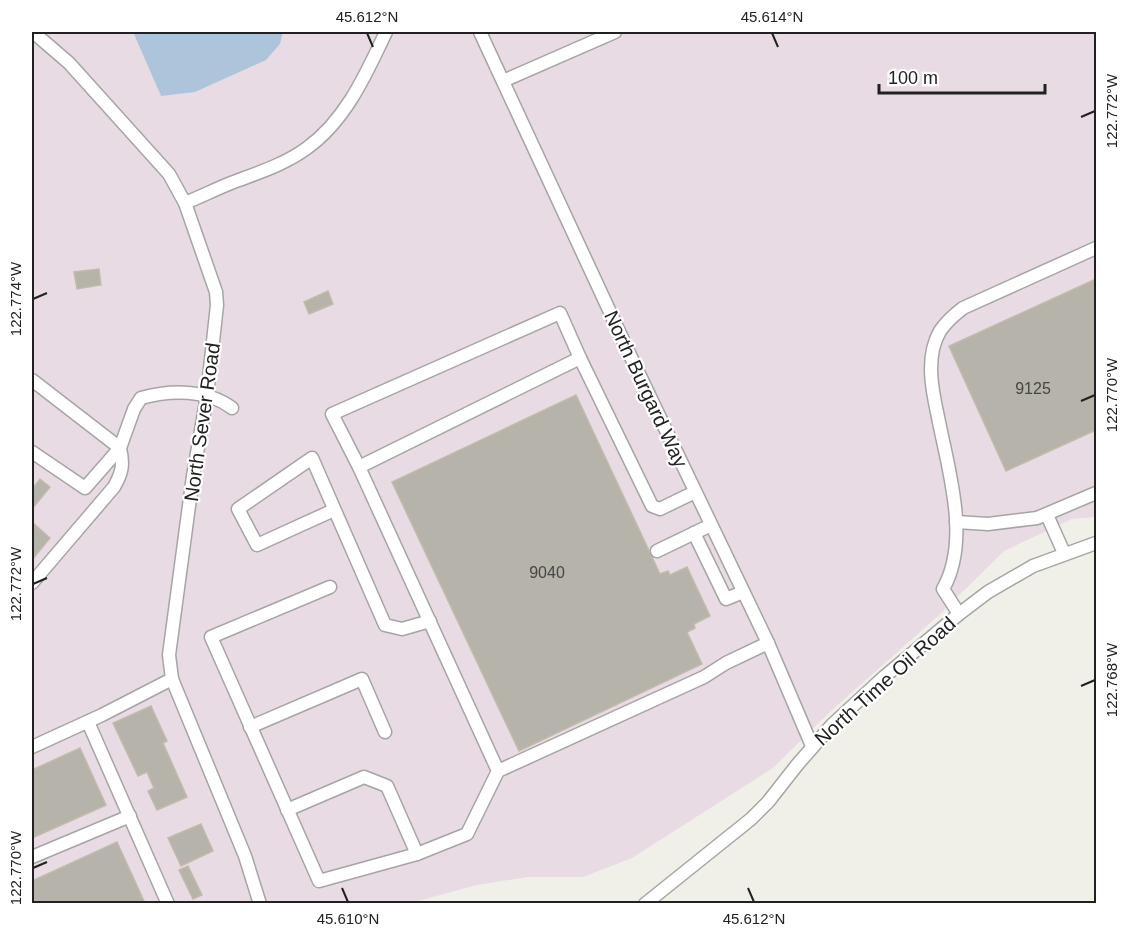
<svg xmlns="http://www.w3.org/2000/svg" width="1128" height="935" viewBox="0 0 1128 935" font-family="Helvetica,sans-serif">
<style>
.industrial{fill:#e9dbe3}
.water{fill:#acc5db}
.building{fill:#b6b3ab;stroke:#c2bbac;stroke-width:1.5}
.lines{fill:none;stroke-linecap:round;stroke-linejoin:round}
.minor-casing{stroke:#a5a5a5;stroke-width:15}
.minor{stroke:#fff;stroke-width:12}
.ticks{fill:none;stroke:#212121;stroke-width:2}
.labels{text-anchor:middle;stroke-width:4.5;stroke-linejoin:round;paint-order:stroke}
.number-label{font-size:16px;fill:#464644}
.street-label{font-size:20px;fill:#212121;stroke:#fff}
.neatline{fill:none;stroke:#212121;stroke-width:2}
.ticks-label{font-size:15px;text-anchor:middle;fill:#212121}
</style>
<rect width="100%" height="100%" fill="#f1f0e8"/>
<polygon class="industrial" points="32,32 133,32 161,96 280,44 283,32 1096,32 1096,517 1072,519 1004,551 938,616 833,709 773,768 632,858 583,877 528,877 477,885 411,903 32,903"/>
<polygon class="water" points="133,32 283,32 280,44 266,60 195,92 161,96"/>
<g class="building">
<polygon points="99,269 101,285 77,289 74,272"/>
<polygon points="1096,279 1096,430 1006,471 949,346"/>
<polygon points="328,291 333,304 309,314 304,302"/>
<polygon points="576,395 660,574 668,571 670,575 687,567 710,616 694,624 695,628 687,632 702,664 519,751 392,482"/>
<polygon points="40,479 50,487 32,509 32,489"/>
<polygon points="32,522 50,538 32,560"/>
<polygon points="151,706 167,741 163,743 187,797 157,810 148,791 154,788 147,772 138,776 113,723"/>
<polygon points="80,748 106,805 32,838 32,770"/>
<polygon points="201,824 213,851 181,866 168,838"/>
<polygon points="117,842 144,901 139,903 32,903 32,881"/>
<polygon points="188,866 202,895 193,899 179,870"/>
</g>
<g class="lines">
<g class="minor-casing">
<g id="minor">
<polyline points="33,32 69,63 169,174 185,203 216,292 217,305 207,396 193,476 169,655 172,679 245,856 260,904"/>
<polyline points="480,32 629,353 768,643 812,746"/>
<polyline points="503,81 615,32"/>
<path d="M 185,203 C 200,197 216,189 231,183 C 257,173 284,165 307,148 C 346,120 366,74 386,32"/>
<path d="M 32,380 L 120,448 C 124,465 122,473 114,487 L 32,583"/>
<path d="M 32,452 L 85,488 L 120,448 L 134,409 L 141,398 C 170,390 207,389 232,408"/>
<polyline points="359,467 332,414 560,313 580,358"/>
<polyline points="334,510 257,545 238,509 312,458 385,625 402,629 430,621"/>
<polyline points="1047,515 1064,553"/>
<polyline points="956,522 988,524 1037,518 1096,493"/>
<polyline points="694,533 726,599 743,592"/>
<polyline points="657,551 711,525"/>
<polyline points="330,587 211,637 319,881 417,854 467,834 498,771 704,677 726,663 768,643"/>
<path d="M 959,614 L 943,589 C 971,540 948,469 938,417 C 932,390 925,357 940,331 C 946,322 954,315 963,308 L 1096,248"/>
<polyline points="88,722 168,904"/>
<polyline points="250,727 362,679 385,732"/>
<polyline points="32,747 102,715 172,679"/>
<polyline points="498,771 359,467 580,358 652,506 660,509 695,492"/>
<polyline points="287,810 364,777 387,786 417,854"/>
<polyline points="32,857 130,816"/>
<polyline points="645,904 751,819 768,802 797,765 832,725 884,677 959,614 988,592 1033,566 1096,543"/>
</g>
</g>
<use href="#minor" class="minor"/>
</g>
<path class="ticks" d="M 367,33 L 373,47M 772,33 L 778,47M 1081,117 L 1095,111M 33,299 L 47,293M 1081,401 L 1095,395M 33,584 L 47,578M 1081,686 L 1095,680M 33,868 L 47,862M 342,888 L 348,902M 748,888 L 754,902"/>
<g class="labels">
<g class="number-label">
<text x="1033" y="394">9125</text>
<text x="547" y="578">9040</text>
</g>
<g class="street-label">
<text transform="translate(646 389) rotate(65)" y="7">North Burgard Way</text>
<text transform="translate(202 422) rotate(-82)" y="7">North Sever Road</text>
<text transform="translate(885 681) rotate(-42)" y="7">North Time Oil Road</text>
</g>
</g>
<rect width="1128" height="935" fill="none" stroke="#ffffff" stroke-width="66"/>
<path d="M879 84v9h166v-9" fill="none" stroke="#212121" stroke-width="3"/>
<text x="888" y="84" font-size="18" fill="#212121" stroke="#ffffff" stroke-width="4.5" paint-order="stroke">100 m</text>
<rect x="33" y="33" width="1062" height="869" class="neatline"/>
<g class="ticks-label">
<text x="367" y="22">45.612°N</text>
<text x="772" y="22">45.614°N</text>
<text transform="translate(1112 111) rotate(-90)" y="5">122.772°W</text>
<text transform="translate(16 299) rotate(-90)" y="5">122.774°W</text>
<text transform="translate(1112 395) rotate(-90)" y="5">122.770°W</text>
<text transform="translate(16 584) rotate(-90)" y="5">122.772°W</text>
<text transform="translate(1112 680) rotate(-90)" y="5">122.768°W</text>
<text transform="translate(16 868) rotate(-90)" y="5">122.770°W</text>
<text x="348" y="924">45.610°N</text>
<text x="754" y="924">45.612°N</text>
</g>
</svg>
